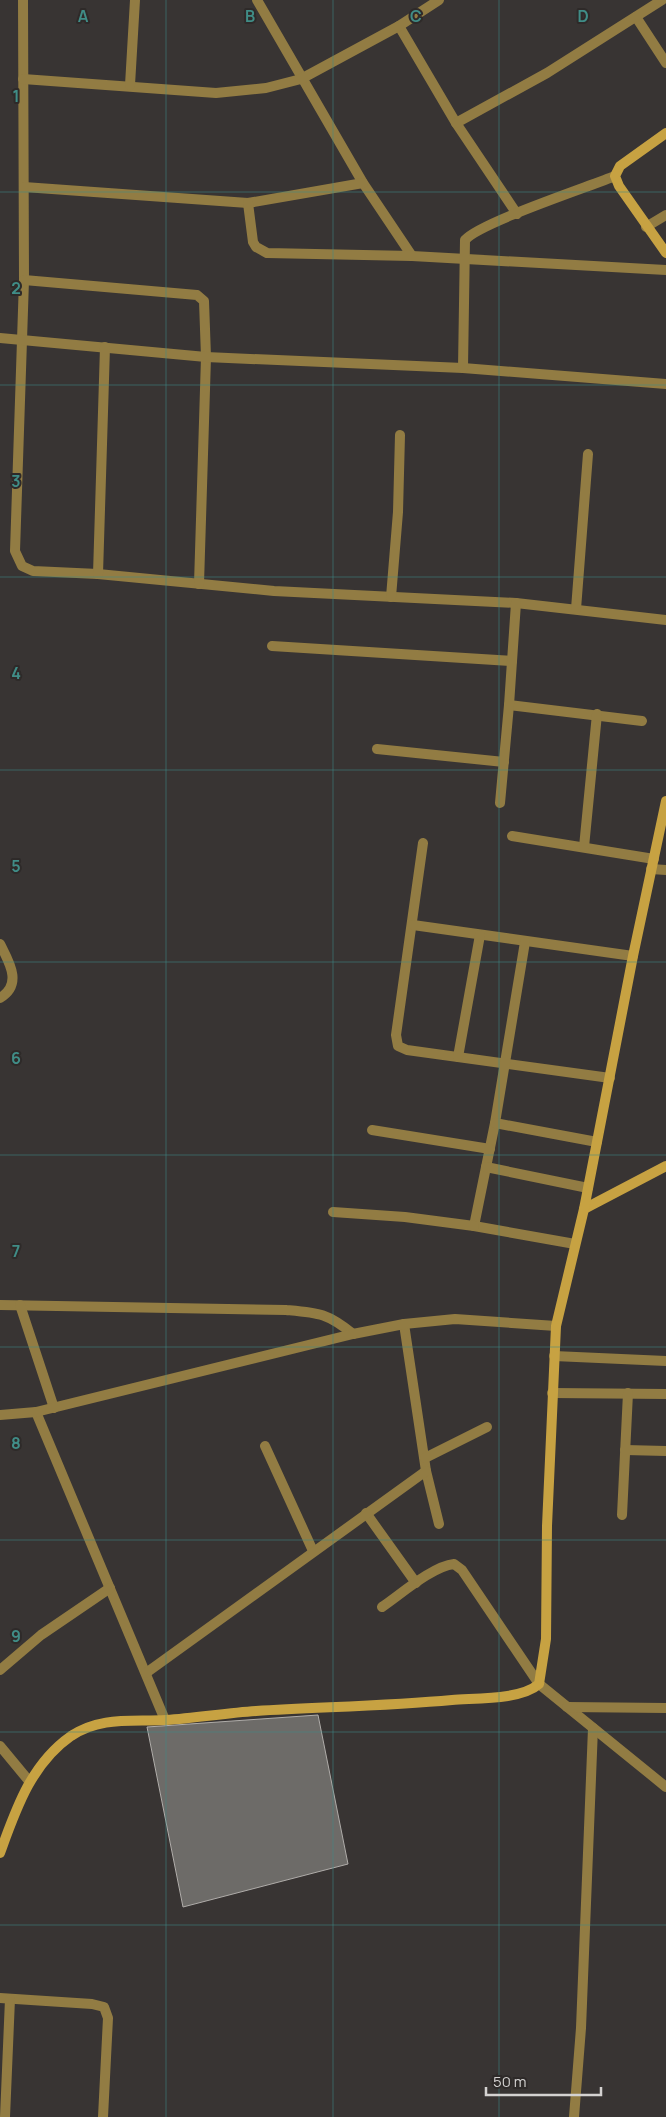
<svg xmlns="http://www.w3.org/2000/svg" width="666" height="2117" viewBox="0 0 666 2117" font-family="Manrope,sans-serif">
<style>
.building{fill:#6d6b68;stroke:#afaca9}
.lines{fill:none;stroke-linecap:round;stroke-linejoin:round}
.street{stroke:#927c43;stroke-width:10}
.secondary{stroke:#c7a242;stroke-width:10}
.grid{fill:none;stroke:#408d87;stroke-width:1;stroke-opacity:0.55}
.grid-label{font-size:16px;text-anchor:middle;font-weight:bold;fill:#408d87;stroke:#2e2a29;stroke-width:4;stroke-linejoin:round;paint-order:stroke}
</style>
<rect width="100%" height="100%" fill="#383433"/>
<polygon class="building" points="318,1715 348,1864 183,1907 147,1727"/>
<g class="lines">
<g class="street">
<polyline points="23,0 24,280 15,551 22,566 33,571 98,574 274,591 516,603 666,620"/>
<polyline points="257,0 363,183 412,256"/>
<polyline points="636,17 666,63"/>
<polyline points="399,26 456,123 517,214"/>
<polyline points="23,79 216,93 266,88 301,79 399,26 439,0"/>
<polyline points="130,85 135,0"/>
<polyline points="456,123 547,73 662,0"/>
<polyline points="24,187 248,203 363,183"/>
<polyline points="248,203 253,242 256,247 267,253 412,256 666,270"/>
<polyline points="646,227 666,215"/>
<polyline points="24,280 197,295 204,301 206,357 199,584"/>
<polyline points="0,338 206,357 463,368 666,384"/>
<path d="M 463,368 L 465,240 C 479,223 588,187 615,176"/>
<polyline points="98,574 105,347"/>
<polyline points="391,597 398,512 400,435"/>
<polyline points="576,609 588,454"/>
<polyline points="272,646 512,661"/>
<polyline points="509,705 642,721"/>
<polyline points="377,749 504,762"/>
<polyline points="500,803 509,705 516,603"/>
<polyline points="512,836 654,859"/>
<polyline points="423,843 396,1035 398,1046 407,1050 610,1078"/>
<polyline points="584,847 597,714"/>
<polyline points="651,869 666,870"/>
<polyline points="413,925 633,956"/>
<polyline points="525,942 495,1123 474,1226 575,1244"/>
<path d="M 0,944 C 9,962 23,984 0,998"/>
<polyline points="458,1057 480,935"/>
<polyline points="495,1123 597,1142"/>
<polyline points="372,1130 490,1149"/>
<polyline points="486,1167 588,1188"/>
<polyline points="333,1212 405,1217 474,1226"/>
<path d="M 0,1305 L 286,1310 C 319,1313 327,1313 353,1334"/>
<polyline points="20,1305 54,1408"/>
<polyline points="404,1324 426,1471 439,1524"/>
<polyline points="554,1356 666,1361"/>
<polyline points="552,1393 666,1394"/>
<polyline points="36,1412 165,1720"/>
<polyline points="0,1415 36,1412 353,1334 404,1324 455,1319 556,1326"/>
<polyline points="265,1446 313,1551"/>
<polyline points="625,1450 666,1451"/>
<polyline points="425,1458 487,1427"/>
<polyline points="366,1513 416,1583"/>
<polyline points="622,1515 628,1393"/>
<path d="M 382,1607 C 401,1594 433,1566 454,1564 L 462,1570 L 539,1684 L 666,1787"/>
<polyline points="0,1670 41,1635 110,1588"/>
<polyline points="146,1673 426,1471"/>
<polyline points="567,1707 666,1708"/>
<polyline points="0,1746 29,1781"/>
<polyline points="0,1998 92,2004 104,2007 108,2018 103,2117"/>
<polyline points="5,2117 10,1999"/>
<polyline points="574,2117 581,2028 593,1728"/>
</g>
<g class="secondary">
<polyline points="666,133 620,166 615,176 619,186 666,253"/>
<polyline points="584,1209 666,1166"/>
<path d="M 0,1853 C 16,1809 31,1764 71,1736 C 101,1716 132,1722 166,1720 C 196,1718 226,1713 256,1711 C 321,1707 387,1706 452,1700 C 476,1698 521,1700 539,1684 L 546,1639 L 547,1526 L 556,1326 L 584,1209 L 633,956 L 666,801"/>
</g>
</g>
<path class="grid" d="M 166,0 L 166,2117M 333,0 L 333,2117M 499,0 L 499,2117M 0,192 L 666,192M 0,385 L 666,385M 0,577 L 666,577M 0,770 L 666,770M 0,962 L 666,962M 0,1155 L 666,1155M 0,1347 L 666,1347M 0,1540 L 666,1540M 0,1732 L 666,1732M 0,1925 L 666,1925"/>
<g class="grid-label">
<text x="83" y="22">A</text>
<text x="250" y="22">B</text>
<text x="416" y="22">C</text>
<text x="583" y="22">D</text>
<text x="16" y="102">1</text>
<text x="16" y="294">2</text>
<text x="16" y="487">3</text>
<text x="16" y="679">4</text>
<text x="16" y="872">5</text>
<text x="16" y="1064">6</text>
<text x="16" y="1257">7</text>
<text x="16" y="1449">8</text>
<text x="16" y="1642">9</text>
</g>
<path d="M486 2087v8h115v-8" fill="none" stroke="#d4d2d1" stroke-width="2.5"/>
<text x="493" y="2087" font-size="15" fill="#d4d2d1" stroke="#2e2a29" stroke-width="4" paint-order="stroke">50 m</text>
</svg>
